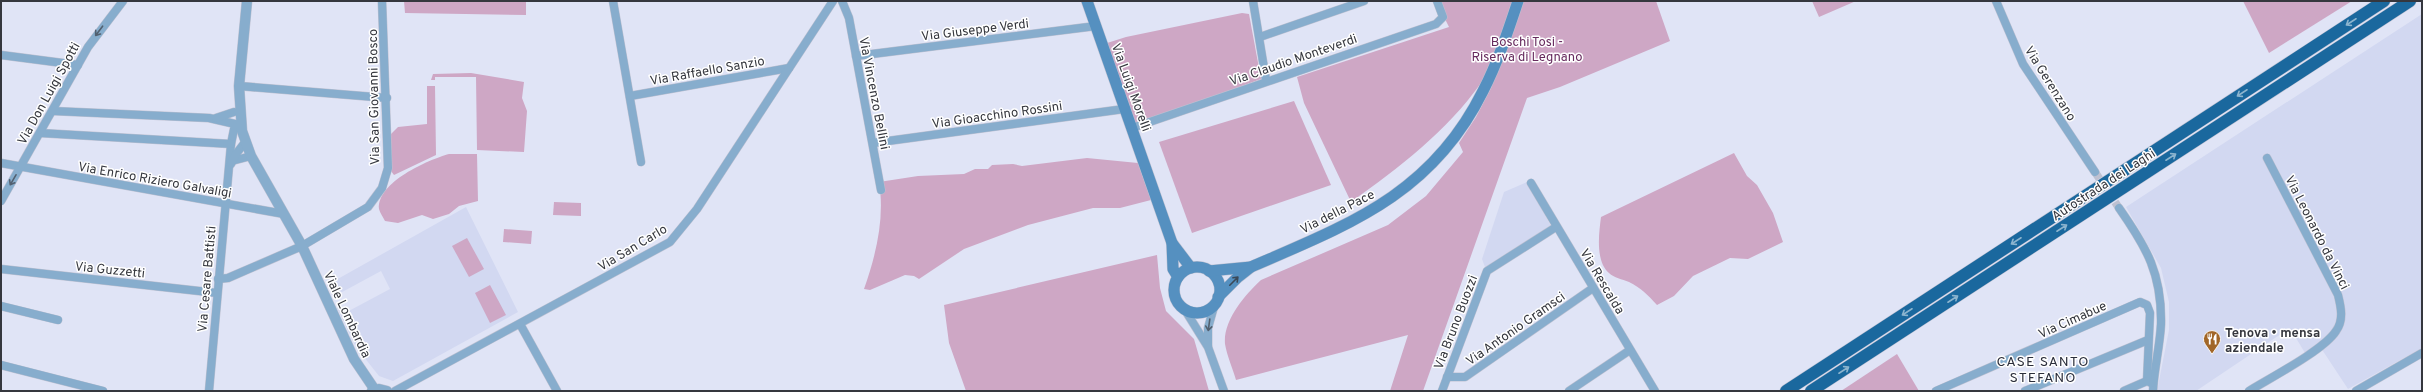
<svg xmlns="http://www.w3.org/2000/svg" width="2423" height="392" viewBox="0 0 2423 392" font-family="Overpass,sans-serif">
<rect width="100%" height="100%" fill="#e0e4f6"/>
<g fill="#d2d8f1">
<path d="M 2422,14 L 2422,348 L 2348,389 L 2319,345 L 2305,353 L 2290,328 L 2196,391 L 2157,391 L 2169,330 L 2169,302 L 2161,268 L 2126,207 Z"/>
<path d="M 1527,182 L 1551,226 L 1486,270 L 1482,259 L 1504,192 Z"/>
<path d="M 466,207 L 518,312 L 393,381 L 379,376 L 356,347 L 337,308 L 340,306 L 345,313 L 390,289 L 381,271 L 333,297 L 327,285 Z"/>
</g>
<g fill="#cea7c5">
<path d="M 404,1 L 526,1 L 526,15 L 405,13 Z"/>
<path d="M 1436,1 L 1656,1 L 1670,41 L 1560,87 L 1527,98 L 1423,391 L 1390,391 L 1408,335 L 1236,380 C 1233,369 1227,356 1225,344 C 1223,320 1245,295 1261,280 L 1388,225 L 1426,196 L 1463,152 L 1459,143 L 1476,117 L 1492,86 L 1481,83 C 1447,131 1399,168 1351,202 L 1304,103 L 1297,77 L 1449,27 Z"/>
<path d="M 1812,1 L 1856,1 L 1819,17 Z"/>
<path d="M 2243,1 L 2352,1 L 2269,53 Z"/>
<path d="M 1242,13 L 1249,14 L 1261,79 L 1139,124 L 1133,122 L 1104,44 L 1126,37 Z"/>
<path d="M 471,73 L 524,82 L 522,98 L 527,111 L 524,152 L 477,150 L 476,77 L 435,77 L 435,80 L 431,80 L 433,74 Z"/>
<path d="M 427,86 L 435,86 L 436,155 L 394,175 L 391,171 L 390,135 L 398,127 L 427,124 Z"/>
<path d="M 1294,101 L 1331,185 L 1192,233 L 1159,142 Z"/>
<path d="M 1734,153 L 1747,176 L 1757,185 L 1773,213 L 1783,242 L 1748,259 L 1730,258 L 1693,276 L 1674,296 L 1657,305 C 1648,295 1641,288 1629,282 C 1622,279 1614,278 1609,273 C 1595,261 1599,233 1601,217 Z"/>
<path d="M 449,154 L 477,154 L 478,201 L 459,206 L 449,214 L 433,219 L 422,215 L 398,223 L 385,221 C 383,217 380,213 379,209 C 377,182 428,160 449,154 Z"/>
<path d="M 1087,158 L 1138,163 L 1151,200 L 1120,208 L 1093,208 L 1028,225 L 964,249 L 919,279 L 914,276 L 905,275 L 870,290 L 864,289 C 876,255 885,218 879,182 L 918,176 L 964,174 L 975,169 L 988,169 L 992,165 L 1013,164 L 1022,166 Z"/>
<path d="M 554,202 L 581,203 L 581,216 L 553,215 Z"/>
<path d="M 504,229 L 532,231 L 531,244 L 503,242 Z"/>
<path d="M 467,238 L 484,269 L 469,277 L 452,246 Z"/>
<path d="M 1157,255 L 1160,288 L 1166,311 L 1194,339 L 1209,391 L 966,391 L 949,343 L 944,305 Z"/>
<path d="M 490,285 L 506,315 L 490,323 L 475,293 Z"/>
<path d="M 1897,354 L 1919,391 L 1841,391 Z"/>
</g>
<g fill="none" stroke-linecap="round" stroke-linejoin="round">
<path stroke="#bec1d1" stroke-width="8" stroke-dasharray="8 4" stroke-linecap="butt" d="M 2095,172 L 2119,208"/>
<g stroke="#bec1d1" stroke-width="9">
<g id="minor">
<path d="M 613,1 L 641,162"/>
<path d="M 842,1 L 849,18 L 881,190"/>
<path d="M 1253,1 L 1266,80"/>
<path d="M 1996,1 L 2023,64 L 2095,172"/>
<path d="M 1260,37 L 1364,1"/>
<path d="M 1,55 L 78,65"/>
<path d="M 856,56 L 1096,26"/>
<path d="M 239,86 L 387,98"/>
<path d="M 630,96 L 789,68"/>
<path d="M 53,111 L 209,118 L 235,124 L 231,144 L 209,391"/>
<path d="M 216,118 L 234,112"/>
<path d="M 1132,128 L 1436,24 L 1443,17 L 1437,1"/>
<path d="M 40,133 L 231,144"/>
<path d="M 873,143 L 1124,109"/>
<path d="M 232,161 L 251,156"/>
<path d="M 1,163 L 284,214"/>
<path d="M 231,164 L 236,154 L 246,141"/>
<path d="M 1531,183 L 1655,391"/>
<path d="M 1,201 L 88,47 L 123,1"/>
<path d="M 2119,208 C 2147,248 2162,274 2161,324 C 2160,346 2154,369 2153,391"/>
<path d="M 1,269 L 217,293"/>
<path d="M 218,279 L 228,278 L 302,246 L 368,207 L 382,188 L 388,168 L 382,1"/>
<path d="M 1,306 L 58,320"/>
<path d="M 1185,310 L 1208,347 L 1224,391"/>
<path d="M 520,324 L 557,391"/>
<path d="M 1208,346 L 1208,328 L 1215,303"/>
<path d="M 1,365 L 103,391"/>
<path d="M 1447,377 L 1465,377 L 1593,288"/>
<path d="M 395,391 L 670,242 L 697,209 L 833,1"/>
<path d="M 1442,391 L 1487,271 L 1556,227"/>
<path d="M 1569,391 L 1630,350"/>
<path d="M 1936,391 L 2140,302 L 2147,305 L 2150,313 L 2147,381"/>
<path d="M 2025,391 L 2148,340"/>
<path d="M 2124,391 L 2147,381 L 2151,383"/>
<path d="M 2249,391 C 2270,378 2324,350 2336,331 C 2344,320 2341,307 2338,295 L 2267,158"/>
<path d="M 2356,391 L 2422,353"/>
</g>
</g>
<g stroke="#bec1d1" stroke-width="11">
<g id="tertiary">
<path d="M 247,1 L 239,86 L 242,131 L 251,156 L 302,246 L 354,359 L 375,390"/>
<path d="M 372,391 L 379,389 L 387,391"/>
</g>
</g>
<g stroke="#bec1d1" stroke-width="12">
<g id="secondary">
<path d="M 1087,1 L 1172,243 L 1173,269 L 1178,277"/>
<path d="M 1172,243 L 1191,268"/>
<circle cx="1197" cy="290" r="23"/>
<path d="M 1209,271 L 1251,267"/>
<path d="M 1218,297 L 1237,278 L 1251,267 C 1350,224 1432,194 1483,91 C 1498,62 1508,31 1518,1"/>
</g>
</g>
<g stroke="#bec1d1" stroke-width="13">
<g id="motorway">
<path d="M 1786,391 L 2384,1"/>
<path d="M 1811,391 L 2410,1"/>
</g>
</g>
<use href="#minor" stroke="#87adcd" stroke-width="8"/>
<use href="#tertiary" stroke="#87adcd" stroke-width="10"/>
<use href="#secondary" stroke="#5590c0" stroke-width="11"/>
<use href="#motorway" stroke="#1a689e" stroke-width="12"/>
</g>
<defs><path id="oneway-shaft" d="M-6 0H5M1.5-3L5.5 0L1.5 3" fill="none" stroke-width="1.6" stroke-linecap="round" stroke-linejoin="round"/></defs>
<g stroke="#8cb4ce">
<use href="#oneway-shaft" transform="translate(2351 22) rotate(147)"/>
<use href="#oneway-shaft" transform="translate(2242 93) rotate(147)"/>
<use href="#oneway-shaft" transform="translate(2171 157) rotate(-33)"/>
<use href="#oneway-shaft" transform="translate(2062 228) rotate(-33)"/>
<use href="#oneway-shaft" transform="translate(2016 241) rotate(147)"/>
<use href="#oneway-shaft" transform="translate(1953 299) rotate(-33)"/>
<use href="#oneway-shaft" transform="translate(1907 312) rotate(147)"/>
<use href="#oneway-shaft" transform="translate(1844 370) rotate(-33)"/>
</g>
<g stroke="#526070">
<use href="#oneway-shaft" transform="translate(99 31) rotate(127)"/>
<use href="#oneway-shaft" transform="translate(13 180) rotate(120)"/>
<use href="#oneway-shaft" transform="translate(1209 325) rotate(98)"/>
</g>
<use stroke="#3b4958" href="#oneway-shaft" transform="translate(1234 281) rotate(-45)"/>
<defs>
<g id="restaurant-pin" transform="scale(0.9)"><path d="M0 17L-7.5 6A9.5 9.5 0 1 1 7.5 6Z" fill="#a16628" stroke="#fff"/><path d="M-5-6h1v4h1v-4h1v4h1v-4h1v5L-1.5 .5V6h-2V.5L-5-1ZM5-6V6H3V1.5H1.5Q1.5-4 5-6Z" fill="#fff"/></g>
</defs>
<g fill-rule="evenodd">
<use href="#restaurant-pin" x="2212" y="339"/>
</g>
<g text-anchor="middle" stroke-width="3" stroke-linejoin="round" paint-order="stroke">
<g font-size="13" fill="#35373e" stroke="#fff">
<text transform="translate(975 29) rotate(-7)" y="5">Via Giuseppe Verdi</text>
<text transform="translate(1293 59) rotate(-19)" y="5">Via Claudio Monteverdi</text>
<text transform="translate(707 70) rotate(-10)" y="5">Via Raffaello Sanzio</text>
<text transform="translate(2051 83) rotate(58)" y="5">Via Gerenzano</text>
<text transform="translate(1132 87) rotate(70)" y="5">Via Luigi Morelli</text>
<text transform="translate(48 93) rotate(-61)" y="5">Via Don Luigi Spotti</text>
<text transform="translate(875 93) rotate(79)" y="5">Via Vincenzo Bellini</text>
<text transform="translate(373 97) rotate(-91)" y="5">Via San Giovanni Bosco</text>
<text transform="translate(997 114) rotate(-8)" y="5">Via Gioacchino Rossini</text>
<text transform="translate(155 179) rotate(10)" y="5">Via Enrico Riziero Galvaligi</text>
<text transform="translate(2103 184) rotate(-33)" y="5">Autostrada dei Laghi</text>
<text transform="translate(1337 211) rotate(-27)" y="5">Via della Pace</text>
<text transform="translate(2318 232) rotate(63)" y="5">Via Leonardo da Vinci</text>
<text transform="translate(632 247) rotate(-31)" y="5">Via San Carlo</text>
<text transform="translate(110 269) rotate(6)" y="5">Via Guzzetti</text>
<text transform="translate(206 279) rotate(-85)" y="5">Via Cesare Battisti</text>
<text transform="translate(1603 281) rotate(59)" y="5">Via Rescalda</text>
<text transform="translate(348 314) rotate(65)" y="5">Viale Lombardia</text>
<text transform="translate(2072 319) rotate(-24)" y="5">Via Cimabue</text>
<text transform="translate(1455 322) rotate(-69)" y="5">Via Bruno Buozzi</text>
<text transform="translate(1515 328) rotate(-35)" y="5">Via Antonio Gramsci</text>
</g>
<g font-size="13" fill="#662a5d" stroke="#fff">
<text x="1527" y="46">Boschi Tosi -<tspan x="1527" dy="15">Riserva di Legnano</tspan></text>
</g>
<g font-size="13" font-weight="bold" fill="#35373e" stroke="#fff" text-anchor="start">
<text x="2225" y="337">Tenova • mensa<tspan x="2225" dy="15">aziendale</tspan></text>
</g>
<g font-size="14" letter-spacing="1" fill="#2b2e3b" stroke="#fff">
<text x="2043" y="366">CASE SANTO<tspan x="2043" dy="16">STEFANO</tspan></text>
</g>
</g>
<rect width="2423" height="392" fill="none" stroke="#35373e" stroke-width="4"/>
</svg>
